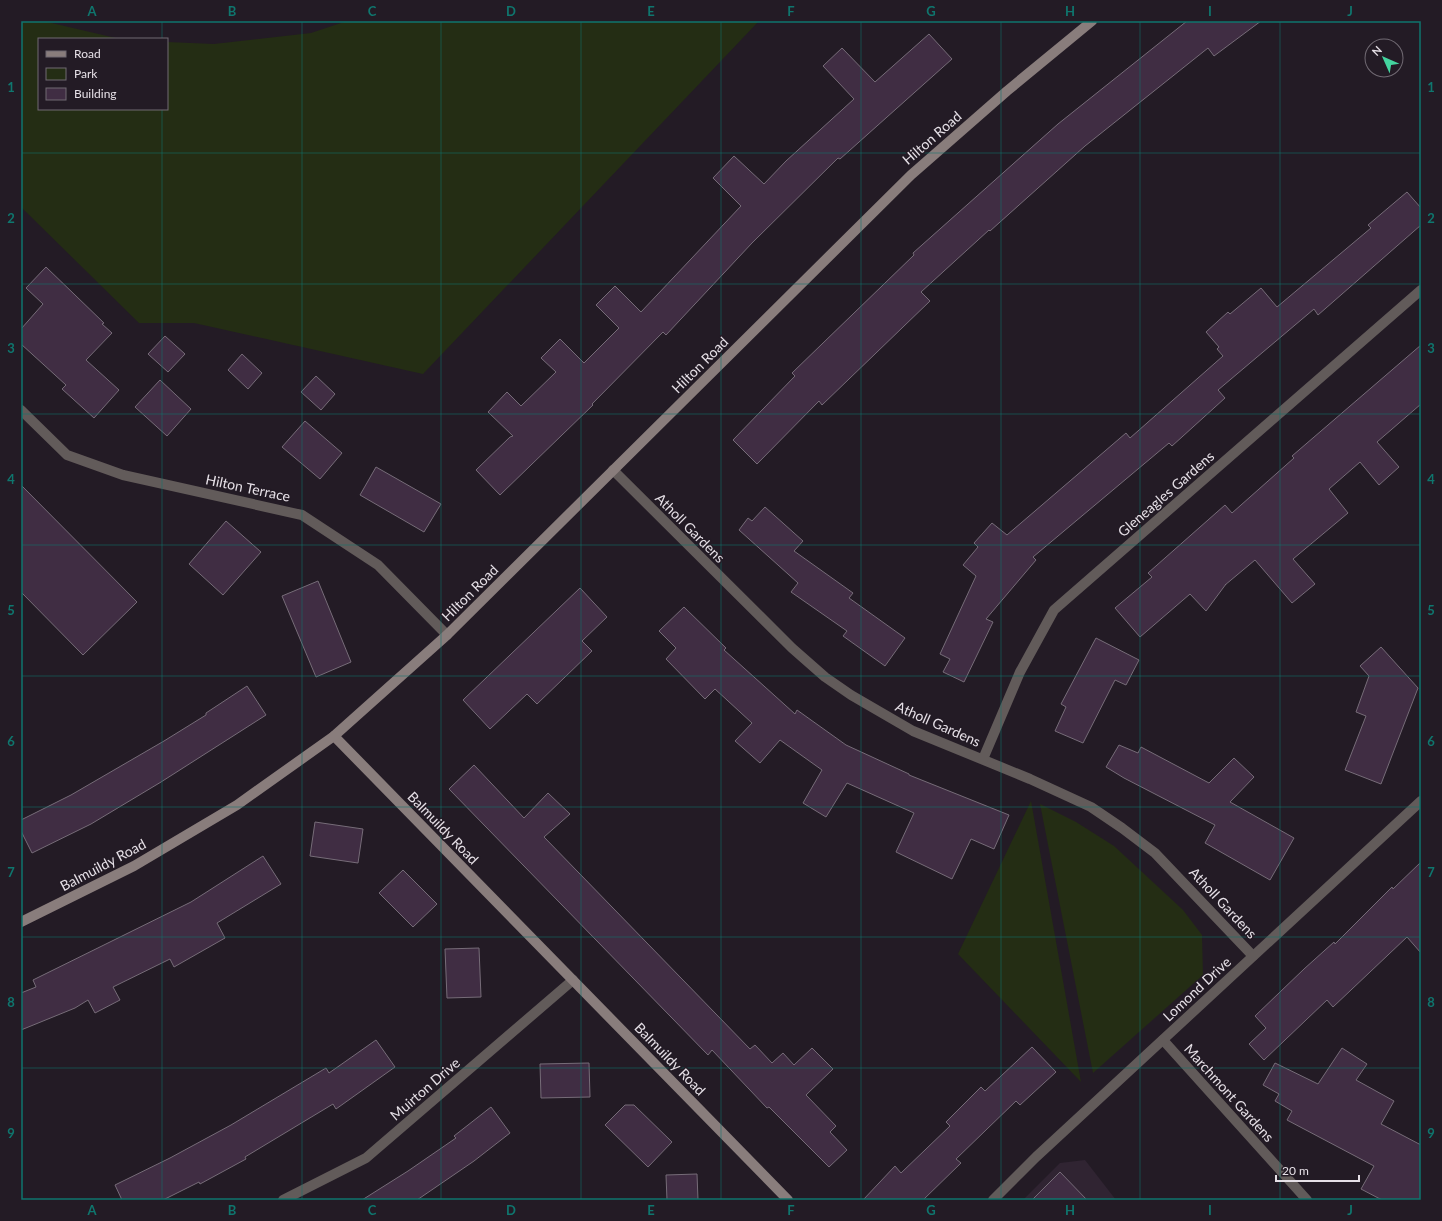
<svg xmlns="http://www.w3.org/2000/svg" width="1442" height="1221" viewBox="0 0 1442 1221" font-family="Lato,sans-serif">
<rect width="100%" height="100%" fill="#231b25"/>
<path fill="#302432" d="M 1085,1160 L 1116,1200 L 1023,1200 L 1060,1163 Z"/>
<g fill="#242d14">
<path d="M 21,21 L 43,21 L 120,39 L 39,39 L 39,109 L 167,109 L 167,42 L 214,44 L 311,33 L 347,21 L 759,21 L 423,374 L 194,323 L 139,323 L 21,207 Z"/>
<path d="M 1031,801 L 1081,1082 L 958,954 Z"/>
<path d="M 1040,804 L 1076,822 L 1114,846 L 1183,910 L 1202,935 L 1203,975 L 1093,1073 Z"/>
</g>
<g fill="#402d43" stroke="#766c78">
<path d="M 1187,21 L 1261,21 L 1214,56 L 1208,48 L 1085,146 L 990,231 L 989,230 L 921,292 L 930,301 L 822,405 L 819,401 L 757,464 L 733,440 L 795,376 L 792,373 L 914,255 L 913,253 L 1058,124 Z"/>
<path d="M 929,34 L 952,59 L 840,159 L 838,158 L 752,243 L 666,335 L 663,332 L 592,404 L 593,405 L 500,495 L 476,470 L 510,437 L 513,436 L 488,412 L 507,392 L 521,406 L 556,372 L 541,358 L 560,339 L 584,363 L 619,328 L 596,305 L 615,286 L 641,312 L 741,206 L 713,178 L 734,156 L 764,184 L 786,161 L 854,99 L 823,66 L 842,48 L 875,82 Z"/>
<path d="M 1407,192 L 1421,208 L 1421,225 L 1318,315 L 1314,309 L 1218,390 L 1225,398 L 1172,446 L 1169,443 L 1033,557 L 1036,560 L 986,619 L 993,622 L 964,682 L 943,672 L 950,659 L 940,654 L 976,576 L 963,565 L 978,547 L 974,543 L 992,523 L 1007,535 L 1126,433 L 1130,438 L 1223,356 L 1217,349 L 1219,347 L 1206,332 L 1228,312 L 1230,314 L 1261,288 L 1277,307 L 1371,228 L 1368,225 Z"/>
<path d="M 46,267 L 104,323 L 102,324 L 112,333 L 86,360 L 119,390 L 94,418 L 62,389 L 66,385 L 21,344 L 21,329 L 43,304 L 26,288 Z"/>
<path d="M 165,336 L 185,354 L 168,372 L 148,354 Z"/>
<path d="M 1421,345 L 1421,404 L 1377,442 L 1399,467 L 1379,485 L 1360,462 L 1329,489 L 1348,513 L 1293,559 L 1315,584 L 1292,603 L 1255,560 L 1225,585 L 1226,584 L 1206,611 L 1190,594 L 1140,637 L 1115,608 L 1152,577 L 1148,573 L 1225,505 L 1232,513 L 1294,458 L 1292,456 Z"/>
<path d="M 242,354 L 262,373 L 248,389 L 228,370 Z"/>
<path d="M 316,376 L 335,394 L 321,410 L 301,392 Z"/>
<path d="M 160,380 L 191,409 L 167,436 L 135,407 Z"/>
<path d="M 305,421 L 342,453 L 320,479 L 282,447 Z"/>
<path d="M 376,467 L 441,504 L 424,532 L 360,495 Z"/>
<path d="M 21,485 L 137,602 L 83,655 L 21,592 Z"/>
<path d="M 765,507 L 803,541 L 794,551 L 853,593 L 849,598 L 905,638 L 885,666 L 843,636 L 847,631 L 791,592 L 798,583 L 739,530 L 748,518 L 752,521 Z"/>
<path d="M 226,521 L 261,552 L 223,595 L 189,564 Z"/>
<path d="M 318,581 L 351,662 L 316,677 L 282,596 Z"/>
<path d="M 580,588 L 607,617 L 582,641 L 592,651 L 537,704 L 527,694 L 490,729 L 463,700 Z"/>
<path d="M 684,607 L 726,648 L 724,650 L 795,714 L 797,710 L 846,745 L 909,774 L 909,775 L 1009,815 L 994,849 L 971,839 L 952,879 L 896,852 L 914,813 L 847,783 L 826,817 L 803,803 L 822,770 L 780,740 L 760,763 L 735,741 L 752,723 L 715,689 L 705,699 L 666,659 L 676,648 L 659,631 Z"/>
<path d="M 1096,638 L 1139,660 L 1126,685 L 1115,680 L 1083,743 L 1055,731 L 1066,707 L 1061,704 Z"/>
<path d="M 1381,647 L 1418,688 L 1381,784 L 1345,770 L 1366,716 L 1356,712 L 1369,676 L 1360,666 Z"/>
<path d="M 247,686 L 266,715 L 161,782 L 91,824 L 32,853 L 21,831 L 21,820 L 71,795 L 164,741 L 206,715 L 206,713 Z"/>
<path d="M 1119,745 L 1138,753 L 1141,747 L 1209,783 L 1234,758 L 1254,777 L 1230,802 L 1294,838 L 1270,880 L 1205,843 L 1215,825 L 1124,778 L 1106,767 Z"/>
<path d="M 474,765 L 524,818 L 548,793 L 570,814 L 544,837 L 750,1049 L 755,1045 L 772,1063 L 783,1053 L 794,1065 L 812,1048 L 833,1069 L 806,1095 L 836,1126 L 830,1132 L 847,1150 L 829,1167 L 769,1107 L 767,1108 L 712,1050 L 708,1055 L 449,789 Z"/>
<path d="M 315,822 L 363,829 L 358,863 L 310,856 Z"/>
<path d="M 263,856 L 281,884 L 217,923 L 225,938 L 174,967 L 170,959 L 113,987 L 120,1000 L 95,1013 L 88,1000 L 75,1008 L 21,1030 L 21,993 L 36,987 L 33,980 L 191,902 Z"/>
<path d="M 1421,862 L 1421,953 L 1407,937 L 1333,1007 L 1327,1000 L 1264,1060 L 1249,1044 L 1266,1028 L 1255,1016 L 1304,969 L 1334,942 L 1335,944 L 1392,887 L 1393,889 Z"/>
<path d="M 403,870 L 437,904 L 413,927 L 379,893 Z"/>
<path d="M 479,948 L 481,997 L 447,998 L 445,949 Z"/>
<path d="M 376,1040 L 395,1067 L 336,1109 L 333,1104 L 245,1157 L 246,1159 L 200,1184 L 199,1182 L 163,1200 L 122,1200 L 115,1185 L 170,1158 L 231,1125 L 326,1068 L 329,1073 Z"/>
<path d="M 1032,1047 L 1056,1072 L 1020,1105 L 1016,1101 L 956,1159 L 961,1163 L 923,1200 L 863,1200 L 895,1166 L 901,1173 L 950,1126 L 946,1122 L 981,1087 L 985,1091 Z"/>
<path d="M 1342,1048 L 1367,1064 L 1356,1080 L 1394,1101 L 1381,1124 L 1421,1145 L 1421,1200 L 1382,1200 L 1361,1189 L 1374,1166 L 1287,1120 L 1292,1111 L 1275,1101 L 1279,1094 L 1263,1085 L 1275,1063 L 1318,1084 Z"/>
<path d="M 589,1063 L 590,1097 L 541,1098 L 540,1064 Z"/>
<path d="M 625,1105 L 634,1105 L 672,1142 L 648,1167 L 605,1125 Z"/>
<path d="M 491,1107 L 510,1133 L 474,1161 L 417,1200 L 362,1200 L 408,1171 L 456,1138 L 454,1136 Z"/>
<path d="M 1060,1172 L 1087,1200 L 1032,1200 Z"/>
<path d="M 697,1174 L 698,1200 L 667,1200 L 666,1175 Z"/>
</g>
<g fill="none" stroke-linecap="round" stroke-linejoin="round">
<g stroke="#625b5a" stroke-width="10">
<path d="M 21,410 L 67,455 L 123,475 L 302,515 L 378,565 L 447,635"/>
<path d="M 613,470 L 792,648 L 825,677 L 851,695 L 913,731 L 1030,779 L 1091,807 L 1122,828 L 1155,853 L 1253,956"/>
<path d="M 983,759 L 1020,672 L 1054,610 L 1421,290"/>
<path d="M 1163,1040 L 1307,1200"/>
<path d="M 283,1200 L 366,1158 L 573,980"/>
<path d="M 993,1200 L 1036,1157 L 1421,801"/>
</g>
<g stroke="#897d7c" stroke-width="10">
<path d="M 334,736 L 788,1200"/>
<path d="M 21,922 L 134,866 L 237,805 L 334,736 L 447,635 L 911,175 L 1007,91 L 1092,21"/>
</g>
</g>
<path fill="none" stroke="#0f766e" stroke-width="1" stroke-opacity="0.55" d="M 162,21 L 162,39M 302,21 L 302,1200M 441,21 L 441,1200M 581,21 L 581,1200M 721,21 L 721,1200M 861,21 L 861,1200M 1001,21 L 1001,1200M 1140,21 L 1140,1200M 1280,21 L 1280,1200M 162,109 L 162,1200M 21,153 L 1421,153M 21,284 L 1421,284M 21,414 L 1421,414M 21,545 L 1421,545M 21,676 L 1421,676M 21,807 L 1421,807M 21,937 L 1421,937M 21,1068 L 1421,1068"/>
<g text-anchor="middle" stroke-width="3" stroke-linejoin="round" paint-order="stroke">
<g font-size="14" fill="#e6e0e7" stroke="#231b25">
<text transform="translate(932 138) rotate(-41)" y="5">Hilton Road</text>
<text transform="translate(700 365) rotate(-45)" y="5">Hilton Road</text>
<text transform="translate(248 488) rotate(12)" y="5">Hilton Terrace</text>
<text transform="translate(1166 494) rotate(-41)" y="5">Gleneagles Gardens</text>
<text transform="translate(690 528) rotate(45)" y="5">Atholl Gardens</text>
<text transform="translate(470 593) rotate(-45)" y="5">Hilton Road</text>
<text transform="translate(938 724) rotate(24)" y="5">Atholl Gardens</text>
<text transform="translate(443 828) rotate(46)" y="5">Balmuildy Road</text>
<text transform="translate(103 865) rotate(-28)" y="5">Balmuildy Road</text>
<text transform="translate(1223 903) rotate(47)" y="5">Atholl Gardens</text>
<text transform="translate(1197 989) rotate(-43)" y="5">Lomond Drive</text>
<text transform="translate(670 1059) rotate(46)" y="5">Balmuildy Road</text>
<text transform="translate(425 1089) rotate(-41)" y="5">Muirton Drive</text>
<text transform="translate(1229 1093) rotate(48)" y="5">Marchmont Gardens</text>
</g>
</g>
<rect width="1442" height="1221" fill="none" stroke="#231b25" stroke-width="44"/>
<rect x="38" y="38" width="130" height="72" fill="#231b25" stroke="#716a73"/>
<rect x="46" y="51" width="20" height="6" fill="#897d7c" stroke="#716a73"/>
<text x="74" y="58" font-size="12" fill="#e6e0e7">Road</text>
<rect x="46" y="68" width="20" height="12" fill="#242d14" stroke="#716a73"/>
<text x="74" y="78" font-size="12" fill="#e6e0e7">Park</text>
<rect x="46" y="88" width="20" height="12" fill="#402d43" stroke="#716a73"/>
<text x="74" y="98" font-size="12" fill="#e6e0e7">Building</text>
<g transform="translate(1384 58) rotate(315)"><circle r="19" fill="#231b25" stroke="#716a73"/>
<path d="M0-3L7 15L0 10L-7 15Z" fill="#44d49f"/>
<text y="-6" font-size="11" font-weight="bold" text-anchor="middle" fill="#e6e0e7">N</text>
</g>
<path d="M1276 1175v6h83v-6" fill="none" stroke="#e6e0e7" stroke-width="2"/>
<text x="1282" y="1175" font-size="12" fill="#e6e0e7" stroke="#231b25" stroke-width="3" paint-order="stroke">20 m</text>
<rect x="22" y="22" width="1398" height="1177" fill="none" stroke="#0f766e" stroke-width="1.5"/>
<g font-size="13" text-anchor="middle" font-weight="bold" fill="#0f766e">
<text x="92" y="16">A</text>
<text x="232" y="16">B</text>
<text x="372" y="16">C</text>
<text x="511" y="16">D</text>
<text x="651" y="16">E</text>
<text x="791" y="16">F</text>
<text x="931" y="16">G</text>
<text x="1070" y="16">H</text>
<text x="1210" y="16">I</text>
<text x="1350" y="16">J</text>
<text x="11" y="92">1</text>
<text x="1431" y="92">1</text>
<text x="11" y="223">2</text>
<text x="1431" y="223">2</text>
<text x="11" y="353">3</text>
<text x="1431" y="353">3</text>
<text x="11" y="484">4</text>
<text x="1431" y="484">4</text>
<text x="11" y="615">5</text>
<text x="1431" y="615">5</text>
<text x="11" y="746">6</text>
<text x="1431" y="746">6</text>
<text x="11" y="877">7</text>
<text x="1431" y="877">7</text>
<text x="11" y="1007">8</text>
<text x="1431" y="1007">8</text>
<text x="11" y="1138">9</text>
<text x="1431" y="1138">9</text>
<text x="92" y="1215">A</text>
<text x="232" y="1215">B</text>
<text x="372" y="1215">C</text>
<text x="511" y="1215">D</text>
<text x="651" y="1215">E</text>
<text x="791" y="1215">F</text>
<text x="931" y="1215">G</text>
<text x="1070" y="1215">H</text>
<text x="1210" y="1215">I</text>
<text x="1350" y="1215">J</text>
</g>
</svg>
